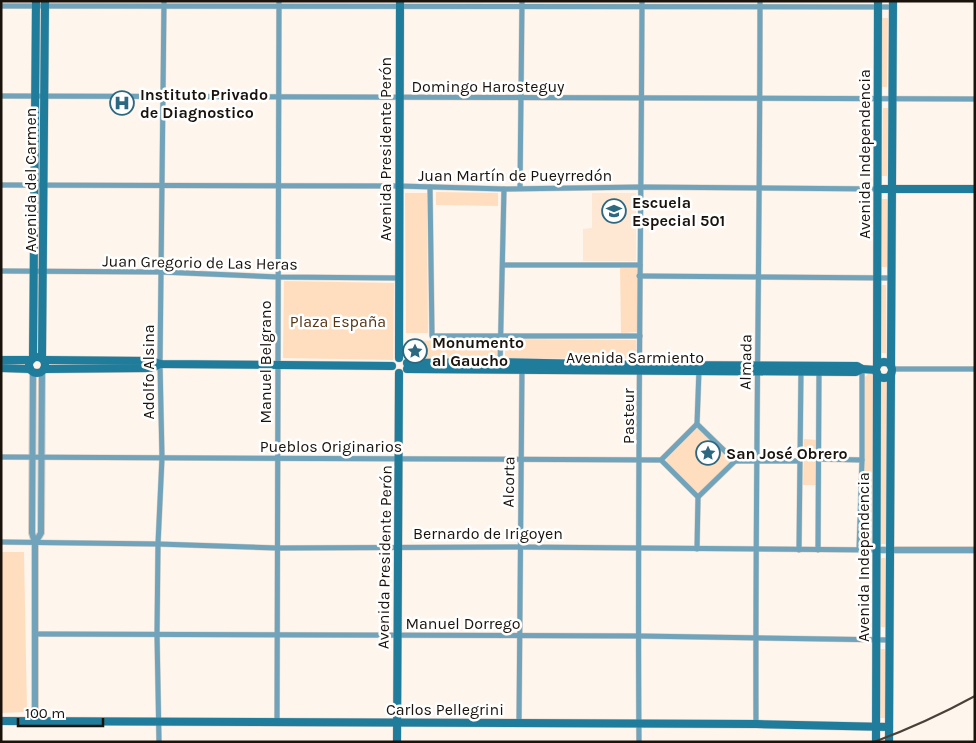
<svg xmlns="http://www.w3.org/2000/svg" width="976" height="743" viewBox="0 0 976 743" font-family="Karla,sans-serif">
<rect width="100%" height="100%" fill="#fef5ed"/>
<path fill="#fee8d4" d="M 592,193 L 636,193 L 636,261 L 583,261 L 583,229 L 592,228 Z"/>
<g fill="#ffdec0">
<path d="M 882,18 L 888,18 L 887,87 L 882,87 Z"/>
<path d="M 883,108 L 888,108 L 887,176 L 882,176 Z"/>
<path d="M 436,192 L 498,193 L 498,206 L 436,205 Z"/>
<path d="M 405,193 L 427,193 L 428,333 L 406,333 Z"/>
<path d="M 882,199 L 888,199 L 887,267 L 882,267 Z"/>
<path d="M 620,267 L 637,268 L 638,332 L 621,333 Z"/>
<path d="M 284,281 L 394,283 L 393,360 L 283,358 Z"/>
<rect x="881" y="285" width="5" height="68"/>
<path d="M 497,339 L 497,360 L 408,361 L 407,341 Z"/>
<path d="M 505,339 L 636,340 L 636,359 L 505,358 Z"/>
<path d="M 869,373 L 874,373 L 875,545 L 864,545 L 865,377 Z"/>
<path d="M 881,382 L 887,382 L 886,544 L 881,544 Z"/>
<path d="M 699,428 L 730,458 L 730,462 L 701,491 L 697,492 L 667,463 L 666,459 L 695,429 Z"/>
<path d="M 804,439 L 817,440 L 816,485 L 803,485 Z"/>
<path d="M 1,552 L 24,552 L 27,712 L 1,713 Z"/>
<rect x="881" y="558" width="5" height="69"/>
<rect x="880" y="649" width="5" height="69"/>
</g>
<g fill="none" stroke-linecap="round" stroke-linejoin="round">
<g stroke="#dad1c9" stroke-width="6">
<g id="minor">
<path d="M 1,6 L 893,7"/>
<path d="M 1,96 L 975,99"/>
<path d="M 1,185 L 399,186 L 504,189 L 641,187 L 878,189"/>
<path d="M 430,187 L 432,336 L 640,336"/>
<path d="M 520,188 L 522,1"/>
<path d="M 503,265 L 640,265"/>
<path d="M 1,271 L 161,272 L 278,277 L 398,278"/>
<path d="M 639,276 L 891,278"/>
<path d="M 500,365 L 504,189"/>
<path d="M 892,369 L 975,369"/>
<path d="M 697,424 L 699,370"/>
<path d="M 1,457 L 661,460 L 698,497 L 735,461 L 697,424 L 661,460"/>
<path d="M 819,459 L 862,460"/>
<path d="M 735,461 L 799,461"/>
<path d="M 1,542 L 158,544 L 277,548 L 520,547 L 877,550"/>
<path d="M 697,549 L 698,497"/>
<path d="M 799,550 L 801,370"/>
<path d="M 818,550 L 819,370"/>
<path d="M 859,550 L 862,460 L 862,369"/>
<path d="M 36,634 L 639,636 L 889,640"/>
<path d="M 277,722 L 279,1"/>
<path d="M 519,723 L 522,368"/>
<path d="M 756,724 C 755,483 760,242 760,1"/>
<path d="M 159,742 L 157,634 L 158,544 L 162,458 L 160,364 L 164,1"/>
<path d="M 639,742 C 637,495 641,248 642,1"/>
</g>
</g>
<g stroke="#dad1c9" stroke-width="8">
<g id="tertiary">
<path d="M 33,372 L 32,533 L 35,543 L 35,722"/>
<path d="M 35,543 L 41,533 L 42,371"/>
<path d="M 877,550 L 975,550"/>
</g>
</g>
<g stroke="#dad1c9" stroke-width="9">
<g id="secondary">
<path d="M 878,189 L 975,189"/>
<circle cx="37" cy="365" r="8"/>
<path d="M 33,358 L 36,1"/>
<path d="M 42,358 L 45,1"/>
<path d="M 399,358 L 400,1"/>
<path d="M 1,360 L 31,360"/>
<path d="M 44,360 L 152,361 L 160,364 L 392,366"/>
<circle cx="884" cy="370" r="8"/>
<path d="M 407,363 L 500,362 L 640,365 L 857,366 L 862,369 L 876,370"/>
<path d="M 877,366 L 878,1"/>
<path d="M 891,366 L 893,1"/>
<path d="M 1,368 L 30,369"/>
<path d="M 44,369 L 152,368 L 160,364"/>
<path d="M 407,369 L 856,372 L 862,369"/>
<path d="M 1,721 L 756,724 L 889,727"/>
<path d="M 397,742 L 399,373"/>
<path d="M 876,742 L 877,373"/>
<path d="M 889,742 L 891,374"/>
</g>
</g>
<use href="#minor" stroke="#71a4ba" stroke-width="5"/>
<use href="#tertiary" stroke="#71a4ba" stroke-width="6"/>
<use href="#secondary" stroke="#207c9b" stroke-width="8"/>
<path stroke="#48413a" stroke-width="2" d="M 874,742 C 909,729 942,714 975,696"/>
</g>
<defs>
<g id="hospital-ring" transform="scale(1.25)"><circle r="9.5" fill="#fff" stroke="#2c6880" stroke-width="1.5"/><path d="M-5-5h3v3.5h4V-5h3V5h-3V1.5h-4V5h-3Z" fill="#2c6880"/></g>
<g id="school-ring" transform="scale(1.25)"><circle r="9.5" fill="#fff" stroke="#2c6880" stroke-width="1.5"/><path d="M0-5L7-2L0 1L-7-2ZM-4 1L0 2.5L4 1V4Q0 6-4 4Z" fill="#2c6880"/></g>
<g id="sight-ring" transform="scale(1.25)"><circle r="9.5" fill="#fff" stroke="#2c6880" stroke-width="1.5"/><path d="M0-6L1.8-2.2L6-1.7L2.9 1.2L3.7 5.4L0 3.3L-3.7 5.4L-2.9 1.2L-6-1.7L-1.8-2.2Z" fill="#2c6880"/></g>
</defs>
<g fill-rule="evenodd">
<use href="#hospital-ring" x="122" y="103"/>
<use href="#school-ring" x="614" y="211"/>
<use href="#sight-ring" x="415" y="351"/>
<use href="#sight-ring" x="708" y="453"/>
</g>
<g text-anchor="middle" stroke-width="5" stroke-linejoin="round" paint-order="stroke">
<g font-size="16" fill="#1a130c" stroke="#fff">
<text x="488" y="92">Domingo Harosteguy</text>
<text transform="translate(385 149) rotate(-90)" y="6">Avenida Presidente Perón</text>
<text transform="translate(864 154) rotate(-90)" y="6">Avenida Independencia</text>
<text x="515" y="181">Juan Martín de Pueyrredón</text>
<text transform="translate(30 180) rotate(-90)" y="6">Avenida del Carmen</text>
<text transform="translate(200 262) rotate(1)" y="6">Juan Gregorio de Las Heras</text>
<text x="635" y="363">Avenida Sarmiento</text>
<text transform="translate(265 362) rotate(-90)" y="6">Manuel Belgrano</text>
<text transform="translate(745 362) rotate(-89)" y="6">Almada</text>
<text transform="translate(148 372) rotate(-90)" y="6">Adolfo Alsina</text>
<text transform="translate(628 416) rotate(-90)" y="6">Pasteur</text>
<text x="331" y="452">Pueblos Originarios</text>
<text transform="translate(508 482) rotate(-89)" y="6">Alcorta</text>
<text x="488" y="539">Bernardo de Irigoyen</text>
<text transform="translate(384 557) rotate(-89)" y="6">Avenida Presidente Perón</text>
<text transform="translate(863 557) rotate(-90)" y="6">Avenida Independencia</text>
<text x="463" y="629">Manuel Dorrego</text>
<text x="445" y="715">Carlos Pellegrini</text>
</g>
<g font-size="16" font-weight="bold" fill="#1a130c" stroke="#fff" text-anchor="start">
<text x="140" y="100">Instituto Privado<tspan x="140" dy="18">de Diagnostico</tspan></text>
<text x="632" y="208">Escuela<tspan x="632" dy="18">Especial 501</tspan></text>
<text x="432" y="348">Monumento<tspan x="432" dy="18">al Gaucho</tspan></text>
<text x="726" y="459">San José Obrero</text>
</g>
<g font-size="16" fill="#563615" stroke="#fff">
<text x="338" y="327">Plaza España</text>
</g>
</g>
<rect width="976" height="743" fill="none" stroke="#1a130c" stroke-width="5"/>
<path d="M18 718v8h85v-8" fill="none" stroke="#1a130c" stroke-width="2.5"/>
<text x="25" y="718" font-size="15" fill="#1a130c" stroke="#ffffff" stroke-width="4" paint-order="stroke">100 m</text>
</svg>
